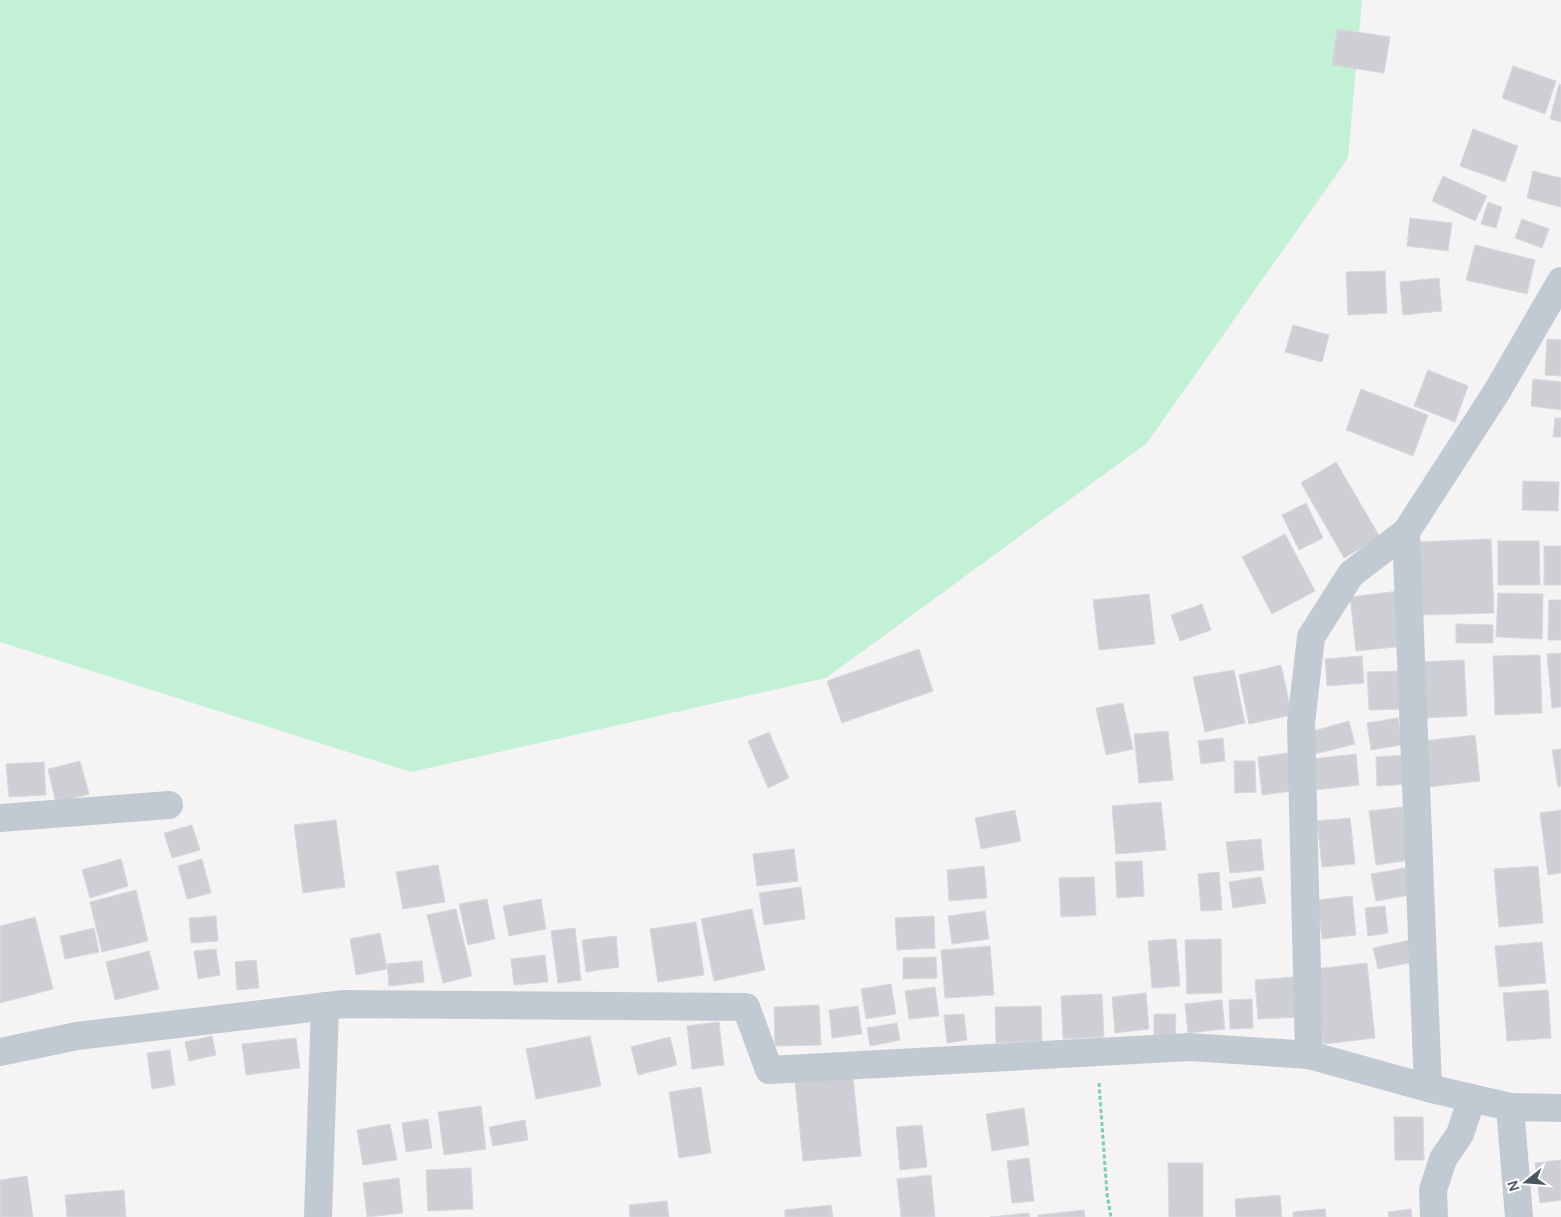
<svg xmlns="http://www.w3.org/2000/svg" width="1561" height="1217" viewBox="0 0 1561 1217" font-family="Manrope,sans-serif">
<rect width="100%" height="100%" fill="#f5f3f3"/>
<path fill="#c3f1d5" d="M 0,0 L 1362,0 L 1348,158 L 1147,443 L 826,678 L 411,772 L 0,642 Z"/>
<g fill="#cdcfd5" stroke="#d7d9de">
<path d="M 1337,29 L 1390,37 L 1384,73 L 1332,65 Z"/>
<path d="M 1513,66 L 1556,81 L 1545,114 L 1502,98 Z"/>
<path d="M 1559,84 L 1561,85 L 1561,122 L 1550,119 Z"/>
<path d="M 1473,129 L 1518,146 L 1505,182 L 1460,166 Z"/>
<path d="M 1533,171 L 1561,178 L 1561,207 L 1527,198 Z"/>
<path d="M 1443,176 L 1487,196 L 1475,221 L 1432,201 Z"/>
<path d="M 1488,202 L 1502,207 L 1496,228 L 1481,224 Z"/>
<path d="M 1410,218 L 1452,223 L 1448,251 L 1407,246 Z"/>
<path d="M 1522,219 L 1549,229 L 1542,248 L 1515,238 Z"/>
<path d="M 1475,245 L 1535,260 L 1527,294 L 1466,280 Z"/>
<path d="M 1385,271 L 1387,313 L 1348,315 L 1346,272 Z"/>
<path d="M 1439,278 L 1442,311 L 1403,315 L 1400,282 Z"/>
<path d="M 1293,325 L 1329,335 L 1322,362 L 1285,352 Z"/>
<path d="M 1547,339 L 1561,340 L 1561,376 L 1545,375 Z"/>
<path d="M 1428,370 L 1468,386 L 1455,422 L 1414,406 Z"/>
<path d="M 1533,379 L 1561,382 L 1561,410 L 1531,406 Z"/>
<path d="M 1361,389 L 1428,415 L 1413,456 L 1346,430 Z"/>
<path d="M 1555,418 L 1561,418 L 1561,437 L 1553,437 Z"/>
<path d="M 1336,462 L 1380,537 L 1344,558 L 1301,483 Z"/>
<path d="M 1523,481 L 1559,482 L 1558,511 L 1522,510 Z"/>
<path d="M 1306,503 L 1323,538 L 1299,550 L 1282,515 Z"/>
<path d="M 1285,534 L 1315,591 L 1272,614 L 1242,557 Z"/>
<path d="M 1491,539 L 1494,613 L 1419,615 L 1415,542 Z"/>
<path d="M 1498,541 L 1539,541 L 1540,585 L 1498,585 Z"/>
<rect x="1544" y="546" width="17" height="39"/>
<path d="M 1399,591 L 1405,646 L 1356,651 L 1350,597 Z"/>
<path d="M 1498,593 L 1543,594 L 1542,639 L 1496,637 Z"/>
<path d="M 1149,594 L 1155,644 L 1099,650 L 1093,600 Z"/>
<path d="M 1549,600 L 1561,600 L 1561,640 L 1548,640 Z"/>
<path d="M 1202,604 L 1211,630 L 1180,641 L 1171,615 Z"/>
<path d="M 1456,624 L 1493,625 L 1493,643 L 1456,643 Z"/>
<path d="M 919,649 L 933,691 L 842,723 L 827,681 Z"/>
<path d="M 1561,653 L 1561,707 L 1552,708 L 1547,654 Z"/>
<path d="M 1540,655 L 1542,713 L 1495,715 L 1493,656 Z"/>
<path d="M 1362,656 L 1364,683 L 1327,686 L 1325,659 Z"/>
<path d="M 1464,660 L 1467,716 L 1423,718 L 1420,662 Z"/>
<path d="M 1281,665 L 1292,715 L 1249,724 L 1239,675 Z"/>
<path d="M 1234,670 L 1245,723 L 1205,732 L 1193,677 Z"/>
<path d="M 1401,671 L 1403,709 L 1369,710 L 1367,672 Z"/>
<path d="M 1123,703 L 1133,749 L 1106,755 L 1096,708 Z"/>
<path d="M 1398,718 L 1402,745 L 1371,750 L 1367,723 Z"/>
<path d="M 1349,721 L 1355,744 L 1315,754 L 1310,732 Z"/>
<path d="M 1168,731 L 1173,780 L 1139,783 L 1134,734 Z"/>
<path d="M 769,732 L 789,778 L 768,788 L 748,741 Z"/>
<path d="M 1475,735 L 1480,781 L 1428,787 L 1423,741 Z"/>
<path d="M 1223,738 L 1225,761 L 1201,764 L 1198,741 Z"/>
<path d="M 1561,749 L 1561,786 L 1558,787 L 1552,750 Z"/>
<path d="M 1288,753 L 1293,791 L 1262,795 L 1258,757 Z"/>
<path d="M 1356,754 L 1359,785 L 1315,790 L 1312,759 Z"/>
<path d="M 1408,755 L 1410,784 L 1377,786 L 1376,757 Z"/>
<path d="M 80,761 L 89,794 L 56,803 L 48,769 Z"/>
<path d="M 1234,761 L 1255,761 L 1256,792 L 1235,793 Z"/>
<path d="M 44,762 L 46,795 L 9,797 L 6,764 Z"/>
<path d="M 1161,802 L 1166,850 L 1116,854 L 1112,806 Z"/>
<path d="M 1402,807 L 1410,860 L 1376,865 L 1369,811 Z"/>
<path d="M 1015,810 L 1021,841 L 981,849 L 975,818 Z"/>
<path d="M 1561,810 L 1561,873 L 1548,875 L 1540,813 Z"/>
<path d="M 1350,818 L 1355,864 L 1322,867 L 1317,821 Z"/>
<path d="M 336,820 L 345,887 L 303,893 L 294,825 Z"/>
<path d="M 192,825 L 200,850 L 172,858 L 164,833 Z"/>
<path d="M 1261,839 L 1264,870 L 1230,873 L 1226,842 Z"/>
<path d="M 794,849 L 798,881 L 757,886 L 753,854 Z"/>
<path d="M 121,859 L 128,886 L 90,898 L 82,870 Z"/>
<path d="M 202,859 L 211,893 L 187,899 L 178,866 Z"/>
<path d="M 1142,861 L 1144,896 L 1117,898 L 1115,862 Z"/>
<path d="M 438,865 L 445,902 L 403,909 L 396,872 Z"/>
<path d="M 984,866 L 987,898 L 949,901 L 947,870 Z"/>
<path d="M 1538,866 L 1543,923 L 1499,927 L 1494,869 Z"/>
<path d="M 1405,868 L 1410,895 L 1376,901 L 1371,874 Z"/>
<path d="M 1219,872 L 1222,910 L 1201,911 L 1198,874 Z"/>
<path d="M 1094,877 L 1096,915 L 1061,917 L 1059,878 Z"/>
<path d="M 1261,877 L 1266,903 L 1233,908 L 1229,882 Z"/>
<path d="M 801,887 L 805,919 L 764,925 L 759,893 Z"/>
<path d="M 136,890 L 148,941 L 102,952 L 90,902 Z"/>
<path d="M 1352,896 L 1356,935 L 1322,939 L 1317,900 Z"/>
<path d="M 487,899 L 495,939 L 468,945 L 459,904 Z"/>
<path d="M 541,899 L 546,929 L 509,936 L 503,906 Z"/>
<path d="M 1385,906 L 1388,933 L 1368,936 L 1365,908 Z"/>
<path d="M 456,909 L 472,976 L 443,983 L 427,915 Z"/>
<path d="M 752,909 L 765,970 L 714,981 L 701,919 Z"/>
<path d="M 985,911 L 989,939 L 952,944 L 948,916 Z"/>
<path d="M 216,916 L 218,941 L 191,943 L 189,918 Z"/>
<path d="M 934,916 L 935,948 L 897,950 L 895,918 Z"/>
<path d="M 35,917 L 53,989 L 0,1003 L 0,926 Z"/>
<path d="M 696,922 L 704,975 L 658,982 L 650,929 Z"/>
<path d="M 94,928 L 99,952 L 65,959 L 60,936 Z"/>
<path d="M 575,928 L 581,980 L 558,983 L 551,931 Z"/>
<path d="M 380,933 L 387,969 L 356,975 L 350,939 Z"/>
<path d="M 616,936 L 619,967 L 586,972 L 582,940 Z"/>
<path d="M 1176,939 L 1180,986 L 1152,988 L 1148,941 Z"/>
<path d="M 1221,939 L 1222,993 L 1187,994 L 1185,940 Z"/>
<path d="M 1410,940 L 1414,962 L 1378,969 L 1373,948 Z"/>
<path d="M 1542,942 L 1546,983 L 1499,987 L 1495,946 Z"/>
<path d="M 990,946 L 994,995 L 945,998 L 941,950 Z"/>
<path d="M 216,949 L 220,975 L 198,979 L 194,951 Z"/>
<path d="M 149,951 L 159,989 L 115,1000 L 106,962 Z"/>
<path d="M 545,955 L 548,982 L 514,985 L 511,959 Z"/>
<path d="M 936,957 L 937,978 L 903,979 L 903,958 Z"/>
<path d="M 256,960 L 259,988 L 237,990 L 235,962 Z"/>
<path d="M 422,961 L 424,982 L 389,986 L 387,964 Z"/>
<path d="M 1367,963 L 1375,1038 L 1324,1044 L 1315,969 Z"/>
<path d="M 1296,977 L 1299,1017 L 1258,1019 L 1255,980 Z"/>
<path d="M 891,984 L 896,1014 L 866,1019 L 861,989 Z"/>
<path d="M 935,987 L 939,1016 L 909,1019 L 905,991 Z"/>
<path d="M 1548,990 L 1551,1038 L 1507,1041 L 1503,993 Z"/>
<path d="M 1146,993 L 1149,1029 L 1115,1033 L 1112,997 Z"/>
<path d="M 1102,994 L 1104,1037 L 1063,1039 L 1061,996 Z"/>
<path d="M 1252,999 L 1253,1028 L 1230,1029 L 1229,1000 Z"/>
<path d="M 1222,1000 L 1225,1029 L 1188,1033 L 1185,1004 Z"/>
<path d="M 819,1005 L 821,1045 L 775,1046 L 774,1007 Z"/>
<path d="M 858,1006 L 862,1034 L 832,1038 L 829,1010 Z"/>
<path d="M 1041,1006 L 1042,1041 L 996,1043 L 995,1007 Z"/>
<path d="M 964,1014 L 967,1040 L 947,1043 L 944,1015 Z"/>
<path d="M 1154,1014 L 1176,1014 L 1175,1036 L 1154,1036 Z"/>
<path d="M 719,1022 L 724,1065 L 692,1069 L 687,1026 Z"/>
<path d="M 897,1023 L 900,1040 L 870,1046 L 867,1028 Z"/>
<path d="M 212,1036 L 216,1055 L 189,1061 L 185,1042 Z"/>
<path d="M 590,1036 L 601,1086 L 536,1099 L 526,1049 Z"/>
<path d="M 670,1037 L 677,1065 L 638,1075 L 631,1047 Z"/>
<path d="M 296,1038 L 300,1068 L 246,1075 L 242,1044 Z"/>
<path d="M 170,1050 L 175,1085 L 152,1089 L 147,1053 Z"/>
<path d="M 853,1077 L 861,1156 L 803,1161 L 795,1082 Z"/>
<path d="M 701,1087 L 711,1153 L 679,1158 L 669,1092 Z"/>
<path d="M 481,1106 L 486,1149 L 444,1155 L 438,1112 Z"/>
<path d="M 1024,1108 L 1029,1145 L 992,1151 L 986,1114 Z"/>
<path d="M 1394,1117 L 1423,1117 L 1424,1160 L 1395,1160 Z"/>
<path d="M 428,1119 L 432,1148 L 406,1152 L 402,1123 Z"/>
<path d="M 525,1120 L 528,1140 L 493,1146 L 489,1127 Z"/>
<path d="M 390,1124 L 397,1160 L 363,1165 L 357,1130 Z"/>
<path d="M 922,1125 L 927,1167 L 900,1170 L 896,1127 Z"/>
<path d="M 1029,1158 L 1034,1201 L 1012,1203 L 1007,1161 Z"/>
<path d="M 1561,1160 L 1561,1200 L 1540,1203 L 1535,1163 Z"/>
<path d="M 1168,1163 L 1203,1163 L 1203,1217 L 1169,1217 Z"/>
<path d="M 471,1168 L 473,1209 L 428,1211 L 426,1170 Z"/>
<path d="M 931,1175 L 935,1217 L 901,1217 L 897,1179 Z"/>
<path d="M 27,1176 L 33,1217 L 0,1217 L 0,1180 Z"/>
<path d="M 399,1178 L 403,1213 L 367,1217 L 363,1183 Z"/>
<path d="M 124,1190 L 126,1217 L 67,1217 L 65,1195 Z"/>
<path d="M 1280,1195 L 1282,1217 L 1236,1217 L 1235,1199 Z"/>
<path d="M 667,1201 L 669,1217 L 630,1217 L 629,1205 Z"/>
<path d="M 831,1205 L 833,1217 L 785,1217 L 785,1210 Z"/>
<path d="M 1325,1209 L 1326,1217 L 1293,1217 L 1293,1212 Z"/>
<path d="M 1411,1209 L 1412,1217 L 1389,1217 L 1388,1212 Z"/>
<path d="M 1084,1210 L 1085,1217 L 1038,1217 L 1038,1215 Z"/>
<path d="M 1029,1213 L 1030,1217 L 990,1217 Z"/>
</g>
<g fill="none" stroke-linecap="round" stroke-linejoin="round">
<path stroke="#7ad0a6" stroke-width="3" stroke-dasharray="4 2.5" stroke-linecap="butt" d="M 1099,1083 L 1107,1194 L 1111,1217"/>
<g stroke="#c1cad2" stroke-width="28">
<path d="M 0,818 L 169,805"/>
<path d="M 0,1052 L 77,1036 L 344,1004 L 746,1007 L 769,1070 L 1190,1047 L 1309,1055 L 1428,1088 L 1510,1107 L 1561,1108"/>
<path d="M 1309,1055 L 1301,723 L 1311,637 L 1351,574 L 1406,532"/>
<path d="M 1428,1088 L 1406,532 L 1496,393 L 1561,281"/>
<path d="M 1510,1107 L 1519,1217"/>
<path d="M 318,1217 L 325,1006"/>
<path d="M 1434,1217 L 1433,1190 L 1443,1159 L 1460,1134 L 1472,1098"/>
</g>
</g>
<g transform="translate(1526 1182) rotate(253)" stroke="#ffffff" stroke-width="4" paint-order="stroke">
<path d="M0-4L9 19L0 12L-9 19Z" fill="#4a5661"/>
<text y="-8" font-size="14" font-weight="bold" text-anchor="middle" fill="#4a5661">N</text>
</g>
</svg>
